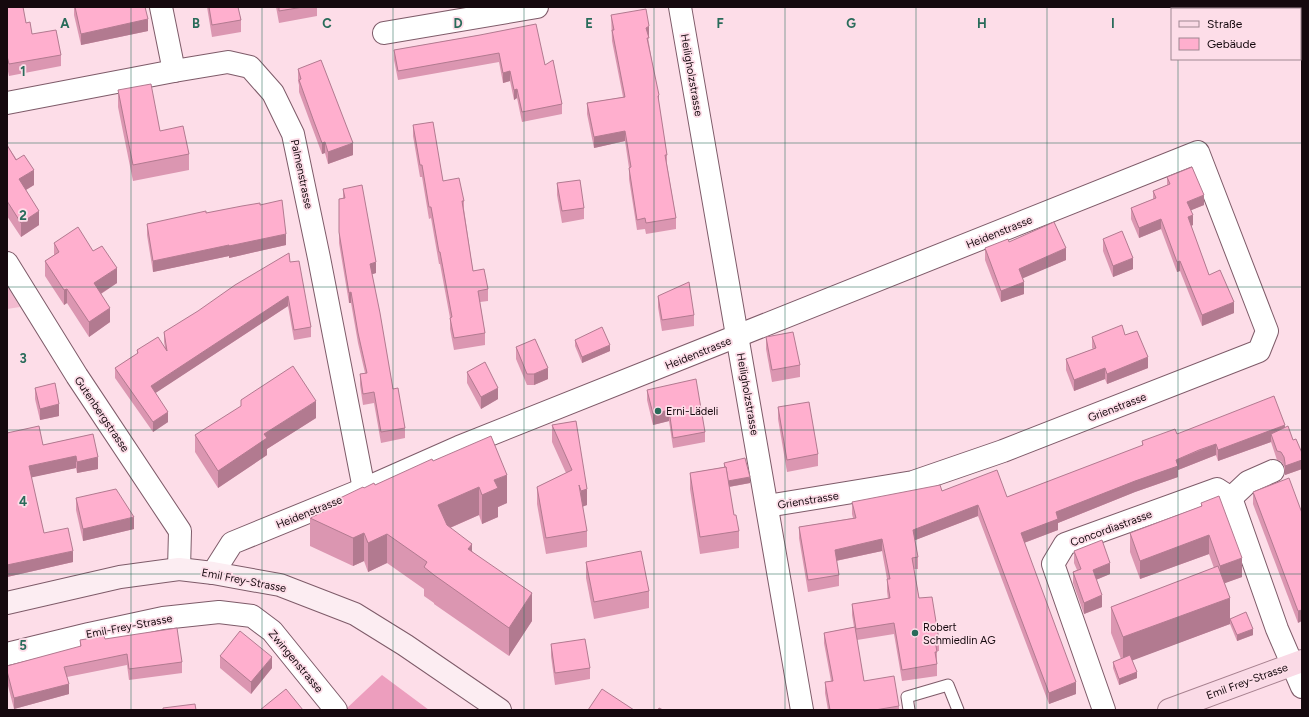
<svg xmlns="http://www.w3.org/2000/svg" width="1309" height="717" viewBox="0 0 1309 717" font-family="Figtree,sans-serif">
<rect width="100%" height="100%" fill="#fddde8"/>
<path fill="#f3bacf" d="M 7,286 L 20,307 L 7,309 Z"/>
<path fill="#ed9ebe" d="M 382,675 L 429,710 L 347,710 L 346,709 Z"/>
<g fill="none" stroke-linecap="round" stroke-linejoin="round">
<g stroke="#7e5b69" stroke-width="13">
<path id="lane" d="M 909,710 L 907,697 L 948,685 L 958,710"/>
</g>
<g stroke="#7e5b69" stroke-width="24">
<g id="street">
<path d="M 161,7 L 174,71"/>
<path d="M 680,7 L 802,710"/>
<path d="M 384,33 L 537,7"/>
<path d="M 7,103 L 174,71 L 228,62 L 250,67 L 273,93 L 293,134 L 319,258 L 364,489"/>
<path d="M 7,263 L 77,376 L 180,531 L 179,569"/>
<path d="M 1231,498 L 1248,482 L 1273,471"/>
<path d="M 213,573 L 232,543 L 364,489 L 459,447 L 1198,152 L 1267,331 L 1259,351 L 1003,451 L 913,482 L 767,506"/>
<path d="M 7,654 L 89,634 L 163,618 L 219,612 L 252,616 L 272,631 L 336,710"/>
<path d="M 1104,710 L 1053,564 L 1065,544 L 1217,489 L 1231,498 L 1277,629 L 1302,687"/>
</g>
</g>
<g stroke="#7e5b69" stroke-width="24">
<path id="secondary" d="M 7,603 L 120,577 L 179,569 L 213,573 L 280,585 L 355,614 L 405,645 L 500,710"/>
</g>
<g stroke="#a7818f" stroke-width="24">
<path id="primary" d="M 1169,710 L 1302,661"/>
</g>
<use href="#lane" stroke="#fff" stroke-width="11"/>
<use href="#street" stroke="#fff" stroke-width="22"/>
<use href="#secondary" stroke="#fcedf2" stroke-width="22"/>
<use href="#primary" stroke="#fadae6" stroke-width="22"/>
</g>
<g fill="#db96b1">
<path d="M 7,7 L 26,23 L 32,34 L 61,55 L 61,66 L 9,76 L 7,67 Z"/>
<path d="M 74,7 L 145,7 L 148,31 L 81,45 L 74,15 Z"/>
<path d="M 207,7 L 238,7 L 241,20 L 241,32 L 212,37 Z"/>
<path d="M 276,7 L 317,7 L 317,16 L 279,23 Z"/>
<path d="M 611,15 L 649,37 L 648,37 L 649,43 L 667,155 L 667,164 L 676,218 L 676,229 L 646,234 L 645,229 L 637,230 L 629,179 L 629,168 L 625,141 L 594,148 L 587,114 L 587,103 L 623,97 L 612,41 Z"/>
<path d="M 480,35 L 545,65 L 562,104 L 562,114 L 522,122 L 517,98 L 514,100 L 510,81 L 503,83 L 499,62 L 398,80 L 394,60 L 394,50 Z"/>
<path d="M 298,69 L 353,155 L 328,164 L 325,153 L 322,154 L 299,92 L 299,85 L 298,81 Z"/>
<path d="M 118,90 L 160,131 L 189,154 L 189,170 L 133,181 L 118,107 Z"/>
<path d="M 413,125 L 443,181 L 464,201 L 464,209 L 473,271 L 488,289 L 488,301 L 480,302 L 485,333 L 485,345 L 454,350 L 450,329 L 450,318 L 440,264 L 439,264 L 431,218 L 429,219 L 422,177 L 420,177 L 413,136 Z"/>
<path d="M 7,145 L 34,185 L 26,190 L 39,225 L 21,237 L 7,216 Z"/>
<path d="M 1167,177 L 1204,205 L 1191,210 L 1193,225 L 1191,226 L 1209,275 L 1234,313 L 1202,326 L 1180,271 L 1177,272 L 1161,229 L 1139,238 L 1131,219 L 1131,208 L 1153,199 L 1153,191 L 1167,185 Z"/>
<path d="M 557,183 L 584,208 L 584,219 L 562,223 L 557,195 Z"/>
<path d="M 343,189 L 376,273 L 372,274 L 393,389 L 405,428 L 405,438 L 381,443 L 374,403 L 363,405 L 360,385 L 360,374 L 365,373 L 358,343 L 351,303 L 349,303 L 339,243 L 339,199 L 343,199 Z"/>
<path d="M 260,205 L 286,245 L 229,258 L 229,256 L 153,272 L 147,235 L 147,224 L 206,213 Z"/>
<path d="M 1103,239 L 1133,269 L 1113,277 L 1103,251 Z"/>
<path d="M 1009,242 L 1066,260 L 1022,278 L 1024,294 L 1001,302 L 985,260 L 985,248 Z"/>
<path d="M 54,243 L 93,251 L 117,283 L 101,294 L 110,322 L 89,337 L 67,303 L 64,305 L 45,276 L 45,261 L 54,255 Z"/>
<path d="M 290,262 L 311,327 L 311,337 L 294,340 L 288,306 L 155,393 L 168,422 L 153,432 L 115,378 L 115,368 L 137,354 L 137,350 L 165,347 L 164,342 L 164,332 Z"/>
<path d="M 658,296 L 694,315 L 694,326 L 662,331 L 658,307 Z"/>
<path d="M 766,337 L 800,365 L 800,377 L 772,382 L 766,349 Z"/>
<path d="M 1092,337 L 1148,368 L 1107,384 L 1105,379 L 1074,391 L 1066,370 L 1066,359 L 1093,349 L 1092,348 Z"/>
<path d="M 575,340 L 610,351 L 582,363 L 575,346 Z"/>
<path d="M 516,347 L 548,379 L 534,385 L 527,385 L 516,359 Z"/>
<path d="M 467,372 L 498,399 L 481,409 L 467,383 Z"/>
<path d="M 35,388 L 59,416 L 40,420 L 35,399 Z"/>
<path d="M 647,390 L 705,432 L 705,442 L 673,448 L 669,421 L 653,425 L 647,400 Z"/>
<path d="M 778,407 L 818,454 L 818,466 L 787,472 L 778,419 Z"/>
<path d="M 316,418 L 267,449 L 267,455 L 218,488 L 195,452 L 195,435 Z"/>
<path d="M 576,421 L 587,505 L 582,507 L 587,531 L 587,547 L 546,554 L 537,504 L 537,487 L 566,473 L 552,442 L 552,425 Z"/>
<path d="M 1285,428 L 1302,453 L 1302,469 L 1285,475 L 1284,466 L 1281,461 L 1277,460 L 1271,442 L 1218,461 L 1216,455 L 1178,470 L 1178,477 L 1135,492 L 1058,523 L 1058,530 L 1024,543 L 1076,694 L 1049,704 L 978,516 L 915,540 L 918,557 L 918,569 L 914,569 L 919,598 L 939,640 L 939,651 L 937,651 L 937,676 L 902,681 L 894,634 L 857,640 L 864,681 L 899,706 L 899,710 L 828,710 L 825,693 L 825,682 L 831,681 L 824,643 L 824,633 L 854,627 L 852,615 L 852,604 L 888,599 L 887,591 L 887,579 L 882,551 L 836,561 L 839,575 L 839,586 L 808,592 L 799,538 L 799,527 L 853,518 L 852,514 L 852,502 L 942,491 L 1007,497 L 1142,446 L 1142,441 L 1177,434 Z"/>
<path d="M 7,433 L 43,445 L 93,434 L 98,469 L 77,473 L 76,468 L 31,477 L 44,533 L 73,562 L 7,577 Z"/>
<path d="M 433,461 L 507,503 L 498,507 L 498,517 L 482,524 L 479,515 L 450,528 L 472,551 L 532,621 L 509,656 L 434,604 L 434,603 L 424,596 L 424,589 L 387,563 L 368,572 L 364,561 L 353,566 L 310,546 L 310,518 L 338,505 L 338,499 L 364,488 L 375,485 Z"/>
<path d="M 724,463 L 750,483 L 729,487 L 734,515 L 739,531 L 739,548 L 700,554 L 690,489 L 690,473 L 724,467 Z"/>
<path d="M 1253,492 L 1302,513 L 1298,623 L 1253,504 Z"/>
<path d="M 76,498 L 134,529 L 83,541 L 76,510 Z"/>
<path d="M 1201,503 L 1242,577 L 1224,583 L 1230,624 L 1132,660 L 1137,678 L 1119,685 L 1113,668 L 1113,662 L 1121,659 L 1111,633 L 1111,607 L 1214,568 L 1209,554 L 1140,579 L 1130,552 L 1130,533 L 1201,507 Z"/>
<path d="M 1074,551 L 1110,574 L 1096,580 L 1102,607 L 1084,614 L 1073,583 L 1073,572 L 1077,570 L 1074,563 Z"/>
<path d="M 586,562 L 649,591 L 649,608 L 594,619 L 586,578 Z"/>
<path d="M 1230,619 L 1253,635 L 1237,641 L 1230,624 Z"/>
<path d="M 105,639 L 182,662 L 182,673 L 129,680 L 127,665 L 67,677 L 69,694 L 14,709 L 7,682 L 7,666 L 80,647 L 80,640 Z"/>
<path d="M 551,644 L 590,668 L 590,679 L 555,685 L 551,656 Z"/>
<path d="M 220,656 L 272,668 L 251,694 L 220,668 Z"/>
</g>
<g fill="#b27a90">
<path d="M 148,19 L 148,31 L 81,45 L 81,34 Z"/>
<path d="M 649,26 L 649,37 L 646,38 L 646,28 Z"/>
<path d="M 510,71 L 510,81 L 503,83 L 503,73 Z"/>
<path d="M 517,89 L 517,98 L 514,100 L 514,90 Z"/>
<path d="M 659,95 L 659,106 L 658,96 Z"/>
<path d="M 625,131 L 625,141 L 594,148 L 594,137 Z"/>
<path d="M 325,142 L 325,153 L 322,154 L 322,143 Z"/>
<path d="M 353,143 L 353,155 L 328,164 L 328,152 Z"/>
<path d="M 34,170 L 34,185 L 19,194 L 19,179 Z"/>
<path d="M 1204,195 L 1204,205 L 1187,212 L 1187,202 Z"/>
<path d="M 39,211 L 39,225 L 21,237 L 21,223 Z"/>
<path d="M 1193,215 L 1193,225 L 1188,227 L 1188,217 Z"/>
<path d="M 1161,219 L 1161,229 L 1139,238 L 1139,228 Z"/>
<path d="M 286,234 L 286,245 L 229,258 L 229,246 Z"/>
<path d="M 229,245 L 229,256 L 153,272 L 153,261 Z"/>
<path d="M 1066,248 L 1066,260 L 1019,280 L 1019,269 Z"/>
<path d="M 1133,258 L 1133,269 L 1113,277 L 1113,266 Z"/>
<path d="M 1180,261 L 1180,271 L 1177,272 L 1177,262 Z"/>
<path d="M 376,262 L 376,273 L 370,275 L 370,264 Z"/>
<path d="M 117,268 L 117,283 L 94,298 L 94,283 Z"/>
<path d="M 1024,282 L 1024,294 L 1001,302 L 1001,291 Z"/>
<path d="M 67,289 L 67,303 L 64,305 L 64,290 Z"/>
<path d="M 351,292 L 351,303 L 349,303 L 349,293 Z"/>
<path d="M 288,296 L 288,306 L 151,396 L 151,386 Z"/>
<path d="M 1234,302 L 1234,313 L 1202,326 L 1202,315 Z"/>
<path d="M 110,308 L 110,322 L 89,337 L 89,322 Z"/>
<path d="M 610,345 L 610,351 L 582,363 L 582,357 Z"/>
<path d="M 1148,357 L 1148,368 L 1107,384 L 1107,374 Z"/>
<path d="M 548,368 L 548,379 L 534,385 L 534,374 Z"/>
<path d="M 1105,368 L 1105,379 L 1074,391 L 1074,380 Z"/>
<path d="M 498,388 L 498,399 L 481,409 L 481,397 Z"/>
<path d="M 316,401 L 316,418 L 267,449 L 267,455 L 218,488 L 218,471 L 264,434 Z"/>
<path d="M 59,404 L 59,416 L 40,420 L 40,409 Z"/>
<path d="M 669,410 L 669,421 L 653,425 L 653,414 Z"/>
<path d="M 168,412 L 168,422 L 153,432 L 153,422 Z"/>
<path d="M 1285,425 L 1285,436 L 1271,434 L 1271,442 L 1218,461 L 1218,450 Z"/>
<path d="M 1216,444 L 1216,455 L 1178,470 L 1178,477 L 1135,492 L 1058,523 L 1058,530 L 1021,544 L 1021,533 L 1056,512 L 1176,460 Z"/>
<path d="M 76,456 L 76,468 L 29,478 L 29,466 Z"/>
<path d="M 98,457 L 98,469 L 77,473 L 77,462 Z"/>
<path d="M 1302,460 L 1302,469 L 1285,475 L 1285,466 Z"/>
<path d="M 507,475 L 507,503 L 498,507 L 498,517 L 482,524 L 482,495 L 494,480 Z"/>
<path d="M 750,477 L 750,483 L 728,487 L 728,481 Z"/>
<path d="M 479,487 L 479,515 L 438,533 L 438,505 Z"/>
<path d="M 587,489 L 587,505 L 581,507 L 581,491 Z"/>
<path d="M 978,505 L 978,516 L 913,541 L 913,530 Z"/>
<path d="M 134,517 L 134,529 L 83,541 L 83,529 Z"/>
<path d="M 364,533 L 364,561 L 353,566 L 353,538 Z"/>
<path d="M 387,534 L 387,563 L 368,572 L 368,543 Z"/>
<path d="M 1209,535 L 1209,554 L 1140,579 L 1140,561 Z"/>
<path d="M 882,539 L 882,551 L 835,561 L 835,550 Z"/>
<path d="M 472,544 L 472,573 L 468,549 Z"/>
<path d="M 73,551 L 73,562 L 7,577 L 7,565 Z"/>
<path d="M 1242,558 L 1242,577 L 1220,585 L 1220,566 Z"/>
<path d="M 1110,563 L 1110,574 L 1093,581 L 1093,570 Z"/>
<path d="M 532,593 L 532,621 L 509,656 L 509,628 Z"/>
<path d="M 1102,595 L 1102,607 L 1084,614 L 1084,603 Z"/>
<path d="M 1230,598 L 1230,624 L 1123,664 L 1123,637 Z"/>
<path d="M 1302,610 L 1302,621 L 1298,623 L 1298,611 Z"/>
<path d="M 1253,629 L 1253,635 L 1237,641 L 1237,635 Z"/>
<path d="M 272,657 L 272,668 L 251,694 L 251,682 Z"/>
<path d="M 1137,672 L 1137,678 L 1119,685 L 1119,679 Z"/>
<path d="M 1076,682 L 1076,694 L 1049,704 L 1049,693 Z"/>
<path d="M 69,684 L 69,694 L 14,709 L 14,698 Z"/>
</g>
<g fill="#ffafce" stroke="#b27a90">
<path d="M 7,7 L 23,7 L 26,23 L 30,22 L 32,34 L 56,30 L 61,55 L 9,64 L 7,56 Z"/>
<path d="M 75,7 L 145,7 L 148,19 L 81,34 Z"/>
<path d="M 209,7 L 238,7 L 241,20 L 212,25 Z"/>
<path d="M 279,7 L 303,7 L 279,11 Z"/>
<path d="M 646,9 L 649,26 L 646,28 L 649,38 L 647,38 L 659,95 L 658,96 L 667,155 L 665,155 L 676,218 L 646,223 L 645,218 L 637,220 L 629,168 L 631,167 L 625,131 L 594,137 L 587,103 L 625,97 L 612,30 L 614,30 L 611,15 Z"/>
<path d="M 536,24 L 545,65 L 553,60 L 562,104 L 522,112 L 517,89 L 514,90 L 510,71 L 503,73 L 499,53 L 398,71 L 394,50 L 480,35 Z"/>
<path d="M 321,60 L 353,143 L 328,152 L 325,142 L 322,143 L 313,119 L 299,80 L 301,79 L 298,69 Z"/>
<path d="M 151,84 L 160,131 L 183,126 L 189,154 L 133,165 L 118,90 Z"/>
<path d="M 433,122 L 443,181 L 459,178 L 464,201 L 462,201 L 473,271 L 484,269 L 488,289 L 478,291 L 485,333 L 454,338 L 450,318 L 452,317 L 440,252 L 439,252 L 431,207 L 429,207 L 422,165 L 420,165 L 413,125 Z"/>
<path d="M 7,145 L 16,160 L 24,155 L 34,170 L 19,179 L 39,211 L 21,223 L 7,201 Z"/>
<path d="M 1192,167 L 1204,195 L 1187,202 L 1193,215 L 1188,217 L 1209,275 L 1220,270 L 1234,302 L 1202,315 L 1180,261 L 1177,262 L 1161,219 L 1139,228 L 1131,208 L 1156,198 L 1153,191 L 1170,184 L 1167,177 Z"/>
<path d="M 580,180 L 584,208 L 562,211 L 557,183 Z"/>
<path d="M 362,185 L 376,262 L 370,264 L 380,313 L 393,389 L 398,388 L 405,428 L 381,432 L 374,392 L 363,394 L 360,374 L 367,373 L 358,333 L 351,292 L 349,293 L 339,232 L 339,199 L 345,198 L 343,189 Z"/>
<path d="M 282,200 L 286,234 L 229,246 L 229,245 L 153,261 L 147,224 L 206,211 L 206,213 L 242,206 L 260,203 L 260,205 Z"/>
<path d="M 1054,222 L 1066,248 L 1019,269 L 1024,282 L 1001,291 L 985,248 L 1008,239 L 1009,242 Z"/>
<path d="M 78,227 L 93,251 L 102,246 L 117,268 L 94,283 L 110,308 L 89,322 L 67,289 L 64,290 L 45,261 L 59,252 L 54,243 Z"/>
<path d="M 1122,231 L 1133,258 L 1113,266 L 1103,239 Z"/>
<path d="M 289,253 L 290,262 L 299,261 L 311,327 L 294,330 L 288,296 L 151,386 L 168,412 L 153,422 L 115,368 L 138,353 L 137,350 L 158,337 L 167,351 L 164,332 L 198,311 L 235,285 Z"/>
<path d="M 689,282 L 694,315 L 662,320 L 658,296 Z"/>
<path d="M 1122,325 L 1125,335 L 1137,331 L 1148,357 L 1107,374 L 1105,368 L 1074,380 L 1066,359 L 1096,348 L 1092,337 Z"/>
<path d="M 602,327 L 610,345 L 582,357 L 575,340 Z"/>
<path d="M 793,332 L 800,365 L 772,370 L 766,337 Z"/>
<path d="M 535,339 L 548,368 L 534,374 L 527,374 L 516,347 Z"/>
<path d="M 485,362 L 498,388 L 481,397 L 467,372 Z"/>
<path d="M 293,366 L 316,401 L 264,434 L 267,438 L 218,471 L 195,435 L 241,406 L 241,400 Z"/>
<path d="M 696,379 L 705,432 L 673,438 L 669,410 L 653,414 L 647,390 Z"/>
<path d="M 55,383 L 59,404 L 40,409 L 35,388 Z"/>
<path d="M 1274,396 L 1285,425 L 1218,450 L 1216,444 L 1199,450 L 1176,460 L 1178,466 L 1135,481 L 1056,512 L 1058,519 L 1021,533 L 1076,682 L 1049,693 L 978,505 L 913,530 L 918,557 L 912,558 L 919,598 L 932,597 L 939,640 L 935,640 L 937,652 L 935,652 L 937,664 L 902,670 L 894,623 L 856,629 L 852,604 L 890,598 L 887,579 L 890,579 L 882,539 L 835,550 L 839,575 L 808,580 L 799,527 L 856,518 L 852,502 L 940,485 L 942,491 L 997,470 L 1007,497 L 1143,445 L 1142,441 L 1175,429 L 1177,434 Z"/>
<path d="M 809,402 L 818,454 L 787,460 L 778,407 Z"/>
<path d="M 576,421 L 587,489 L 581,491 L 579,485 L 587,531 L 546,538 L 537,487 L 572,470 L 552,425 Z"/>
<path d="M 39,426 L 43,445 L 93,434 L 98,457 L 77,462 L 76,456 L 29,466 L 44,533 L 68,528 L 73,551 L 7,565 L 7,433 Z"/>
<path d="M 1288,426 L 1293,440 L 1296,439 L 1302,453 L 1302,460 L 1285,466 L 1285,463 L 1284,457 L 1281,452 L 1277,451 L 1271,434 Z"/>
<path d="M 491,436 L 507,475 L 494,480 L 498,488 L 482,495 L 479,487 L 438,505 L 447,525 L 472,544 L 468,549 L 532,593 L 509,628 L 434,575 L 424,567 L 427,562 L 387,534 L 368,543 L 364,533 L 353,538 L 310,518 L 340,504 L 338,499 L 363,487 L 364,488 L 374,483 L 375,485 L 432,459 L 433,461 Z"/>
<path d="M 745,458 L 750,477 L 728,481 L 726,467 L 725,467 L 724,463 Z"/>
<path d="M 726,467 L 734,515 L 736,515 L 739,531 L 700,537 L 690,473 Z"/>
<path d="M 1289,478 L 1302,513 L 1302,610 L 1298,611 L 1253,492 Z"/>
<path d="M 116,489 L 134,517 L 83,529 L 76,498 Z"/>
<path d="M 1219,496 L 1242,558 L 1220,566 L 1209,535 L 1140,561 L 1130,533 L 1202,506 L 1201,503 Z"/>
<path d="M 1102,540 L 1110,563 L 1093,570 L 1102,595 L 1084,603 L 1073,572 L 1081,569 L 1074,551 Z"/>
<path d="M 641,551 L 649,591 L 594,602 L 586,562 Z"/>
<path d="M 1218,566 L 1230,598 L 1123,637 L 1111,607 Z"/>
<path d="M 1246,612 L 1253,629 L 1237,635 L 1230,619 Z"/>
<path d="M 855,627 L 864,681 L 894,676 L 899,706 L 875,710 L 830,710 L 825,682 L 833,681 L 824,633 Z"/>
<path d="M 177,628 L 182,662 L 129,669 L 127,654 L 64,667 L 69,684 L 14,698 L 7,671 L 7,666 L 81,646 L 80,640 L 104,636 L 105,639 Z"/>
<path d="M 240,631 L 272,657 L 251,682 L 220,656 Z"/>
<path d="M 585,639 L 590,668 L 555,673 L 551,644 Z"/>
<path d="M 1130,655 L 1137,672 L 1119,679 L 1113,662 Z"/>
<path d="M 286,689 L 303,710 L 260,710 Z"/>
<path d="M 602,689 L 634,710 L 588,710 Z"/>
<path d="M 195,704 L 196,710 L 163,710 L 163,708 Z"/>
<path d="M 659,708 L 663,710 L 658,710 Z"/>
</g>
<path fill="none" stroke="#296b5a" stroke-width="1" stroke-opacity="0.55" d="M 131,7 L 131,710M 262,7 L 262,710M 393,7 L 393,710M 524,7 L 524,710M 654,7 L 654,710M 785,7 L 785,710M 916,7 L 916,710M 1047,7 L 1047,710M 1178,7 L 1178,9M 1178,59 L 1178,710M 7,143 L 1302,143M 7,287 L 1302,287M 7,430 L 1302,430M 7,574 L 1302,574"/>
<g fill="#296b5a" stroke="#fddde8" stroke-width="1.5">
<circle cx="658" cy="411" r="4"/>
<circle cx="915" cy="633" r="4"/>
</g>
<g text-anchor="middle" stroke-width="3.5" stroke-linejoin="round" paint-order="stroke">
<g font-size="11" fill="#15090e" stroke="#fddde8">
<text transform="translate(692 75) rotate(80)" y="4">Heiligholzstrasse</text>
<text transform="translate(302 174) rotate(78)" y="4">Palmenstrasse</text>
<text transform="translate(999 232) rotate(-22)" y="4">Heidenstrasse</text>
<text transform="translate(698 353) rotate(-22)" y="4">Heidenstrasse</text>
<text transform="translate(748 394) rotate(80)" y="4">Heiligholzstrasse</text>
<text transform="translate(1117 407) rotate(-21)" y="4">Grienstrasse</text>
<text transform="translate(102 414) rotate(56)" y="4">Gutenbergstrasse</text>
<text transform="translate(808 500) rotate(-9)" y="4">Grienstrasse</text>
<text transform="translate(309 512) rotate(-22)" y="4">Heidenstrasse</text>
<text transform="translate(1111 528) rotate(-20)" y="4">Concordiastrasse</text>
<text transform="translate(244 580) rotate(11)" y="4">Emil Frey-Strasse</text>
<text transform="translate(129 626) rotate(-11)" y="4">Emil-Frey-Strasse</text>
<text transform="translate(296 661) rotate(50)" y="4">Zwingenstrasse</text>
<text transform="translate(1247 681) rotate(-20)" y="4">Emil Frey-Strasse</text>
</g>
<g font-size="11" fill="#15090e" stroke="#fddde8" text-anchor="start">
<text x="666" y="415">Erni-Lädeli</text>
<text x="923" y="631">Robert<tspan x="923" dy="13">Schmiedlin AG</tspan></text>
</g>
</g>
<g font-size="13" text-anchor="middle" font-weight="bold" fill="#296b5a" stroke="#fddde8" stroke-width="3.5" stroke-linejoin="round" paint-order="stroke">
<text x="65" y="28">A</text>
<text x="196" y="28">B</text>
<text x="327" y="28">C</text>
<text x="458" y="28">D</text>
<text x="589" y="28">E</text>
<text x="720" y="28">F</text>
<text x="851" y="28">G</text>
<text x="982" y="28">H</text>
<text x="1113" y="28">I</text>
<text x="23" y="76">1</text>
<text x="23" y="220">2</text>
<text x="23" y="363">3</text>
<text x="23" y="506">4</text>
<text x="23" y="650">5</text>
</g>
<rect width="1309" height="717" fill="none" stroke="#15090e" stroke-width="16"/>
<rect x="1171" y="8" width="130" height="52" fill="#fddde8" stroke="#a08891"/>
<rect x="1179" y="21" width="20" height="6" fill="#fadae6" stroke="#a08891"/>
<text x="1207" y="28" font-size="12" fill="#15090e">Straße</text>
<rect x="1179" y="38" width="20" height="12" fill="#ffafce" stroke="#a08891"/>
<text x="1207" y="48" font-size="12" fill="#15090e">Gebäude</text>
</svg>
